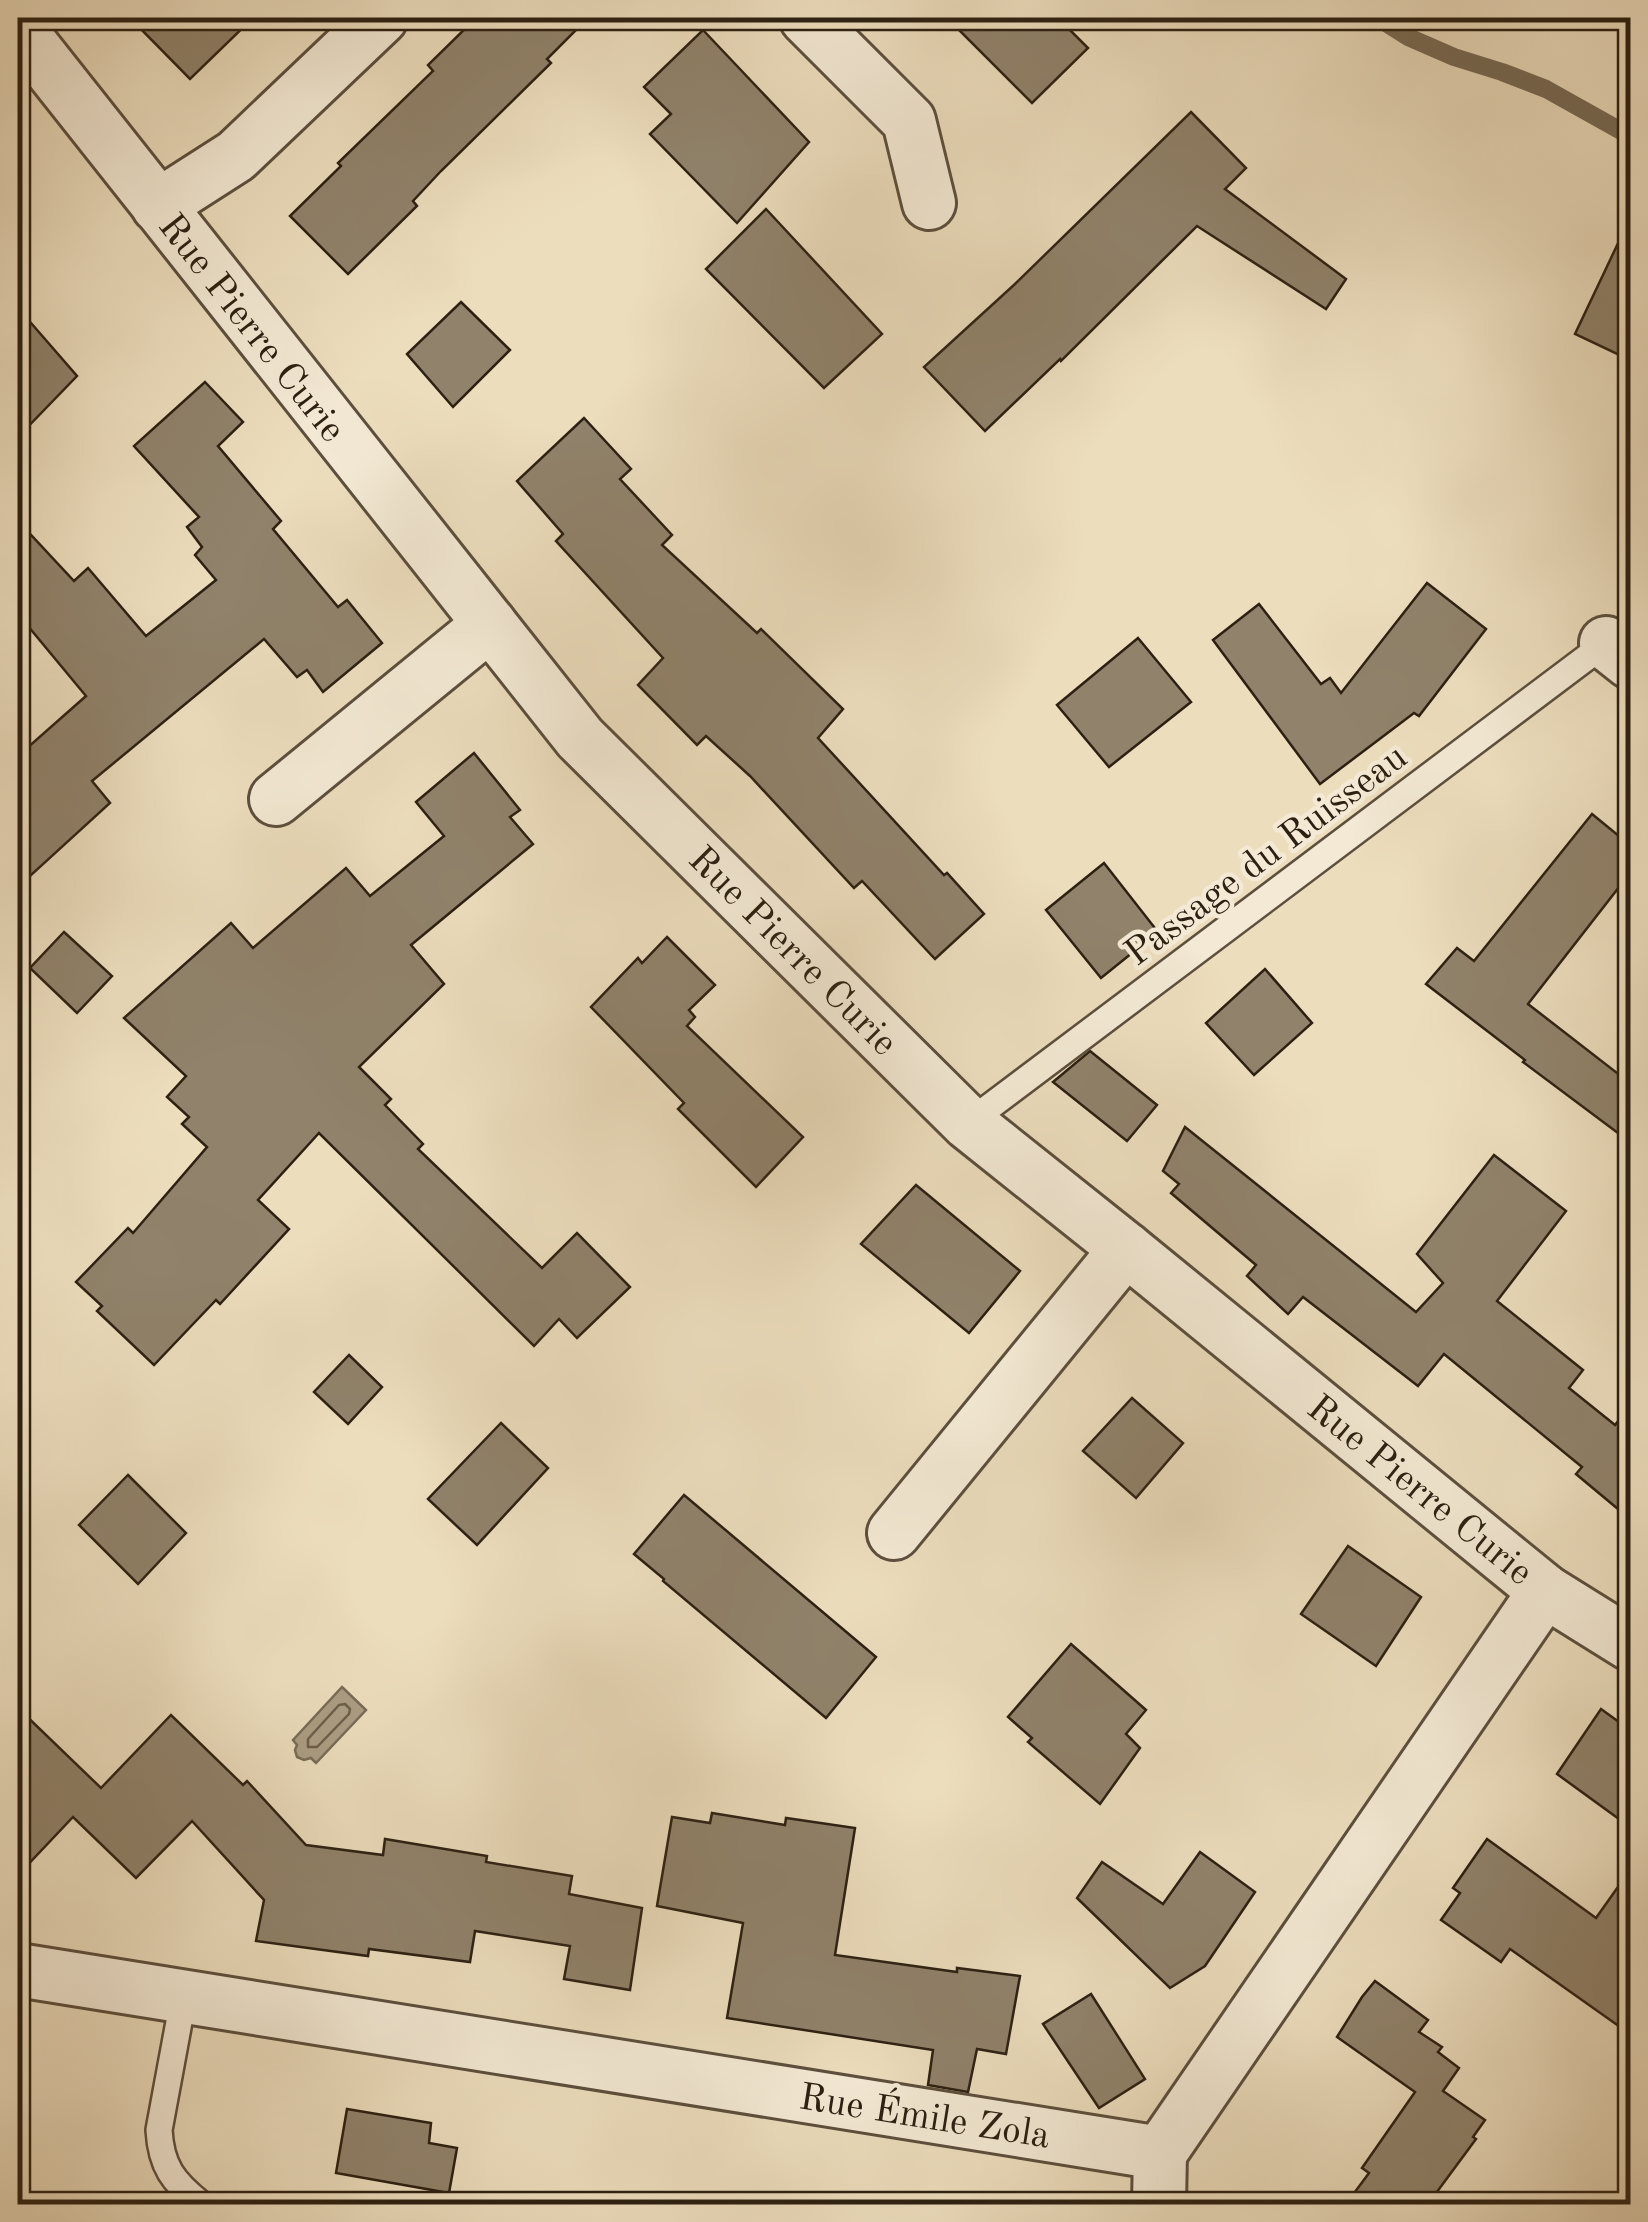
<svg xmlns="http://www.w3.org/2000/svg" width="1648" height="2222" viewBox="0 0 1648 2222" font-family="'Old Standard TT',serif">
<rect width="100%" height="100%" fill="#ecddbd"/>
<filter id="stains"><feTurbulence type="fractalNoise" baseFrequency=".002" numOctaves="4"/><feColorMatrix values="0 0 0 0 .2 0 0 0 0 .09 0 0 0 0 .02 0 0 0 .5 -.17"/></filter>
<radialGradient id="worn" r=".72"><stop offset=".6" stop-color="#630" stop-opacity="0"/><stop offset="1" stop-color="#630" stop-opacity=".3"/></radialGradient>
<path fill="#ab9d83" stroke="#786b56" stroke-width="2.5" d="M 342,1687 L 366,1710 L 316,1763 L 311,1758 L 304,1760 L 297,1757 L 295,1750 L 297,1745 L 293,1740 Z"/>
<g fill="none" stroke-linecap="round" stroke-linejoin="round">
<path stroke="#6c5e4a" stroke-width="2.5" d="M 345,1704 L 350,1709 L 349,1714 L 317,1747 L 308,1747 L 308,1739 L 339,1705 Z"/>
<path stroke="#786b56" stroke-width="18" d="M 1378,18 L 1408,37 L 1454,57 L 1502,72 L 1546,89 L 1630,136"/>
</g>
<g fill="#90826b" stroke="#2c2012" stroke-width="2.5">
<path d="M 130,18 L 253,18 L 190,79 Z"/>
<path d="M 476,18 L 588,18 L 547,59 L 551,63 L 441,171 L 413,201 L 417,206 L 348,274 L 290,216 L 341,166 L 338,163 L 433,71 L 428,65 Z"/>
<path d="M 947,18 L 1058,18 L 1088,48 L 1032,103 Z"/>
<path d="M 703,30 L 809,142 L 737,223 L 650,134 L 671,114 L 644,87 Z"/>
<path d="M 1191,112 L 1246,168 L 1225,189 L 1346,279 L 1326,309 L 1197,226 L 1061,361 L 1060,359 L 985,431 L 924,367 L 1015,284 Z"/>
<path d="M 766,209 L 882,334 L 824,388 L 706,269 Z"/>
<path d="M 1630,218 L 1630,360 L 1575,334 Z"/>
<path d="M 461,302 L 510,350 L 453,407 L 407,354 Z"/>
<path d="M 18,308 L 77,376 L 18,437 Z"/>
<path d="M 205,382 L 243,422 L 218,446 L 281,521 L 273,529 L 338,607 L 347,600 L 382,643 L 323,692 L 307,670 L 297,677 L 264,639 L 92,781 L 110,803 L 18,887 L 18,756 L 86,696 L 18,614 L 18,521 L 74,581 L 88,568 L 146,636 L 216,580 L 195,555 L 202,547 L 187,527 L 199,517 L 134,446 Z"/>
<path d="M 584,418 L 631,469 L 620,479 L 672,535 L 662,545 L 757,633 L 761,629 L 843,709 L 818,738 L 944,875 L 947,873 L 984,914 L 935,959 L 862,881 L 854,888 L 750,776 L 706,736 L 697,745 L 638,685 L 663,658 L 556,541 L 563,534 L 517,481 Z"/>
<path d="M 1427,583 L 1486,629 L 1419,716 L 1414,713 L 1320,784 L 1213,640 L 1259,604 L 1321,684 L 1330,678 L 1341,693 Z"/>
<path d="M 1138,638 L 1191,702 L 1109,767 L 1057,705 Z"/>
<path d="M 474,753 L 520,810 L 510,817 L 533,844 L 411,945 L 444,984 L 359,1067 L 391,1099 L 385,1105 L 423,1144 L 418,1149 L 542,1268 L 577,1233 L 630,1287 L 577,1338 L 559,1319 L 534,1346 L 319,1133 L 258,1200 L 289,1229 L 220,1304 L 216,1300 L 154,1365 L 97,1311 L 102,1306 L 76,1282 L 128,1228 L 133,1233 L 207,1147 L 182,1124 L 189,1117 L 167,1097 L 186,1076 L 124,1018 L 231,923 L 253,948 L 346,868 L 370,896 L 444,836 L 416,802 Z"/>
<path d="M 1592,814 L 1630,845 L 1630,873 L 1528,1004 L 1630,1083 L 1630,1142 L 1523,1062 L 1525,1060 L 1426,984 L 1457,948 L 1474,961 Z"/>
<path d="M 1104,863 L 1158,932 L 1101,978 L 1046,910 Z"/>
<path d="M 64,932 L 112,976 L 77,1013 L 30,968 Z"/>
<path d="M 667,937 L 715,985 L 689,1010 L 695,1017 L 687,1026 L 803,1137 L 756,1187 L 678,1109 L 684,1103 L 591,1007 L 638,958 L 642,963 Z"/>
<path d="M 1265,969 L 1312,1023 L 1254,1075 L 1206,1023 Z"/>
<path d="M 1090,1051 L 1157,1105 L 1127,1141 L 1053,1082 Z"/>
<path d="M 1185,1127 L 1416,1312 L 1443,1283 L 1417,1254 L 1494,1155 L 1566,1211 L 1497,1301 L 1583,1370 L 1569,1388 L 1615,1425 L 1630,1406 L 1630,1519 L 1576,1474 L 1582,1467 L 1444,1354 L 1418,1386 L 1303,1297 L 1288,1314 L 1247,1276 L 1256,1265 L 1171,1193 L 1179,1184 L 1163,1171 Z"/>
<path d="M 916,1185 L 1020,1271 L 969,1333 L 861,1244 Z"/>
<path d="M 349,1355 L 382,1387 L 348,1424 L 314,1392 Z"/>
<path d="M 1132,1398 L 1183,1443 L 1136,1498 L 1083,1451 Z"/>
<path d="M 501,1423 L 548,1468 L 477,1545 L 428,1499 Z"/>
<path d="M 128,1475 L 186,1533 L 138,1584 L 79,1525 Z"/>
<path d="M 684,1495 L 876,1657 L 826,1718 L 663,1581 L 664,1579 L 634,1554 Z"/>
<path d="M 1348,1546 L 1421,1597 L 1376,1666 L 1301,1614 Z"/>
<path d="M 1071,1644 L 1146,1710 L 1126,1734 L 1140,1748 L 1100,1804 L 1028,1742 L 1032,1738 L 1008,1717 Z"/>
<path d="M 18,1708 L 101,1788 L 171,1715 L 243,1785 L 247,1781 L 306,1845 L 383,1855 L 385,1839 L 487,1856 L 486,1862 L 572,1876 L 569,1894 L 642,1908 L 630,1990 L 564,1979 L 570,1946 L 475,1931 L 470,1962 L 369,1949 L 368,1956 L 256,1941 L 264,1900 L 192,1821 L 136,1878 L 73,1817 L 18,1875 Z"/>
<path d="M 1601,1709 L 1630,1730 L 1630,1827 L 1557,1774 Z"/>
<path d="M 712,1813 L 785,1825 L 786,1818 L 855,1828 L 835,1955 L 957,1972 L 957,1968 L 1020,1976 L 1006,2054 L 977,2049 L 968,2092 L 928,2085 L 933,2050 L 727,2018 L 743,1923 L 657,1906 L 672,1817 L 710,1823 Z"/>
<path d="M 1487,1839 L 1596,1918 L 1630,1870 L 1630,2034 L 1510,1949 L 1501,1962 L 1441,1920 L 1460,1893 L 1453,1888 Z"/>
<path d="M 1200,1852 L 1255,1892 L 1205,1966 L 1170,1988 L 1077,1898 L 1102,1862 L 1163,1904 Z"/>
<path d="M 1375,1981 L 1428,2020 L 1419,2032 L 1442,2047 L 1438,2052 L 1459,2068 L 1443,2091 L 1485,2120 L 1473,2137 L 1476,2139 L 1428,2204 L 1346,2204 L 1369,2173 L 1362,2168 L 1415,2092 L 1337,2037 L 1362,1997 Z"/>
<path d="M 1091,1994 L 1145,2079 L 1099,2108 L 1043,2024 Z"/>
<path d="M 347,2109 L 431,2123 L 429,2143 L 457,2148 L 449,2193 L 336,2173 Z"/>
</g>
<g fill="none" stroke-linecap="round" stroke-linejoin="round">
<g stroke="#5c4f3d" stroke-width="30">
<g id="service">
<path d="M 968,1123 L 1606,643"/>
<path d="M 184,1995 L 159,2130 C 161,2166 173,2182 201,2204"/>
</g>
</g>
<g stroke="#5c4f3d" stroke-width="58">
<g id="minor">
<path d="M 806,18 L 909,121 L 929,203"/>
<path d="M 18,28 L 580,738 L 968,1123 L 1126,1249 L 1545,1591 L 1630,1644"/>
<path d="M 158,206 L 236,156 L 381,18"/>
<path d="M 1606,643 L 1630,662"/>
<path d="M 276,799 L 490,624"/>
<path d="M 894,1533 L 1126,1249"/>
<path d="M 18,1970 L 1160,2153"/>
<path d="M 1160,2153 L 1545,1591"/>
<path d="M 1159,2204 L 1160,2153"/>
</g>
</g>
<use href="#service" stroke="#f3e9d4" stroke-width="25"/>
<use href="#minor" stroke="#f3e9d4" stroke-width="52"/>
</g>
<g text-anchor="middle" stroke-width="9" stroke-linejoin="round" paint-order="stroke">
<g font-size="38" fill="#2c2012" stroke="#f3e9d4">
<text transform="translate(253 327) rotate(52)" y="13">Rue Pierre Curie</text>
<text transform="translate(1265 854) rotate(-37)" y="13">Passage du Ruisseau</text>
<text transform="translate(794 950) rotate(45)" y="13">Rue Pierre Curie</text>
<text transform="translate(1421 1489) rotate(39)" y="13">Rue Pierre Curie</text>
<text transform="translate(925 2115) rotate(9)" y="13">Rue Émile Zola</text>
</g>
</g>
<rect width="1648" height="2222" fill="none" stroke="#ecddbd" stroke-width="60"/>
<rect x="20" y="20" width="1608" height="2182" fill="none" stroke="#2c2012" stroke-width="5"/>
<rect x="30" y="30" width="1588" height="2162" fill="none" stroke="#2c2012" stroke-width="2.5"/>
<rect width="100%" height="100%" filter="url(#stains)"/>
<rect width="100%" height="100%" fill="url(#worn)"/>
</svg>
